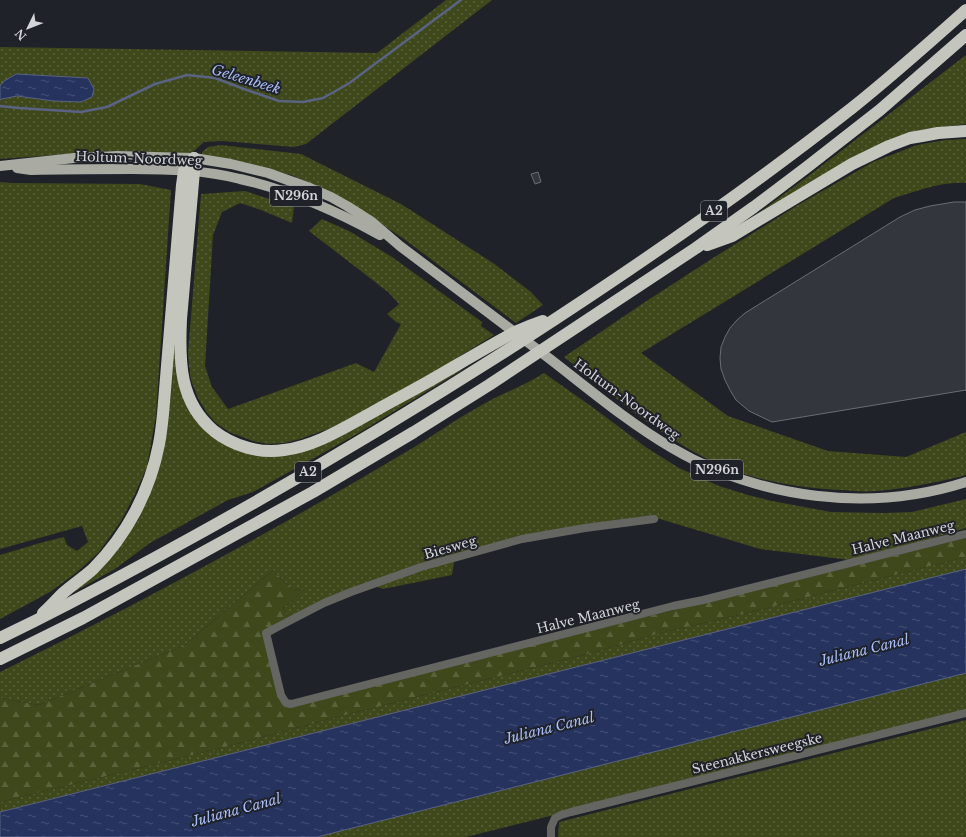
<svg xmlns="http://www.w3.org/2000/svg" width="966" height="837" viewBox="0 0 966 837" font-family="'Libre Baskerville',serif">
<defs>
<pattern id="grass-dots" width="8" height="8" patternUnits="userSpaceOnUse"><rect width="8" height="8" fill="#3e481b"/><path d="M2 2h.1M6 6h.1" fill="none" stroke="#59623b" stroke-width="1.8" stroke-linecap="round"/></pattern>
<pattern id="forest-firs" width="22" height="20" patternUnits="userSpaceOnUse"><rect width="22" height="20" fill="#3e481b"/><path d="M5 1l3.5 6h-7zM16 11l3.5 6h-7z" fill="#59623b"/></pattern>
<pattern id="water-ripples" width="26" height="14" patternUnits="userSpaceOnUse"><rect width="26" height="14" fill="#27335f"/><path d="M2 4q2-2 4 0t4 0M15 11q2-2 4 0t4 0" fill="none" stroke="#455075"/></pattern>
</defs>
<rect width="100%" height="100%" fill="#1f2228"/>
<g fill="url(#grass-dots)">
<path d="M 446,0 L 492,0 L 306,144 L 294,147 L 222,141 L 204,142 L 193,152 L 189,153 L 109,151 L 0,159 L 0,100 L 2,99 L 17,96 L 54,101 L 88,78 L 16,74 L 0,86 L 0,47 L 377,53 Z"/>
<path d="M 966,55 L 966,124 L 921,130 L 890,141 L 737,229 L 811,174 Z"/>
<path d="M 966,139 L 966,183 C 942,181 917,191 894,198 L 641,353 L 728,416 L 828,451 L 906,457 L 966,432 L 966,475 L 959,477 C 932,483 904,489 876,491 C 865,492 853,491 842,490 C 790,488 740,478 694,452 C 647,426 606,390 564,357 L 642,304 L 713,258 L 798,205 L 873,162 L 917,145 L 945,140 Z"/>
<path d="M 221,145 L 301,154 L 401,204 L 493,263 L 531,292 L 543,305 L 516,323 L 404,239 L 346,200 L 291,175 L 247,163 L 202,155 L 202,152 L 208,147 Z"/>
<path d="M 0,182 L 11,183 L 140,184 L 171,190 L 156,415 L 147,467 L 134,496 L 121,521 L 99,552 L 76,573 L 50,592 L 0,619 L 0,555 L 40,543 L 64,537 L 67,545 L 77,551 L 88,542 L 82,526 L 0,549 Z"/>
<path d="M 245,191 L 294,207 L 292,223 L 261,210 L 240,203 L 222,212 L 213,235 L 205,366 L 212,387 L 228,409 L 356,363 L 374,372 L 401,324 L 396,322 L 387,314 L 399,304 L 388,292 L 309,231 L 322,219 L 349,231 L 392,257 L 482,322 L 481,326 L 494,335 L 359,418 L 300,439 L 284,443 L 268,444 L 253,441 L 229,432 L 216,423 L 207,413 L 198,398 L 191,380 L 189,365 L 188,353 L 201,194 Z"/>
<path d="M 178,285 L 178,367 L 203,424 L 273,455 L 461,369 L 462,370 L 357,434 L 253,492 L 228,500 L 150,543 L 115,569 L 72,593 L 148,492 Z"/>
<path d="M 544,373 L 595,409 L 647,448 L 679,468 L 719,486 L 748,495 L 772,501 L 831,512 L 884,513 L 912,512 L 966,499 L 966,528 L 858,561 L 760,549 L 660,519 L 534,538 L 454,562 L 452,575 L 383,589 L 375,586 L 348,596 L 290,622 L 283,608 L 304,590 L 292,589 L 273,570 L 185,645 L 39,705 L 0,698 L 0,672 C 140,603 277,529 411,449 C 433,436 453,421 475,409 C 497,395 522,387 544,373 Z"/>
<path d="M 966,557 L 966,569 L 0,812 L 0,802 L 229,746 L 337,717 L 580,656 L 664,632 L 752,612 L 831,591 Z"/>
<path d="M 966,673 L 966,712 L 466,837 L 317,837 Z"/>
<path d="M 966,720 L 966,837 L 558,837 L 559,822 L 634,803 Z"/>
</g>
<path fill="url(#forest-firs)" d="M 966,538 L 966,557 L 831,591 L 752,612 L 664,632 L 580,656 L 337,717 L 229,746 L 0,802 L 0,698 L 39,705 L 185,645 L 273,570 L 292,589 L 304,590 L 283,608 L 290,622 L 275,633 L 267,638 L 287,705 Z"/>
<g fill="url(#water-ripples)" stroke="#5a6383">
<path d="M 16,74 L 88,78 L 94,89 L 92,97 L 81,102 L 54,101 L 17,96 L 2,99 L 0,100 L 0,86 L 4,81 Z"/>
<path d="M 966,569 L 966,673 L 317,837 L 0,837 L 0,812 Z"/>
</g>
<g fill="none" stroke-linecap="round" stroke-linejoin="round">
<path stroke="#5a6383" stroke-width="2.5" d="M 0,106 L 19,108 L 81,112 L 107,107 L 155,84 L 187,75 L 215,78 L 244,89 L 279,101 L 303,102 L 323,98 L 348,84 L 461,0"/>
</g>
<g fill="#34363d" stroke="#6b6d75">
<path d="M 538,172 L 541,182 L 535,184 L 531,174 Z"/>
<path d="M 954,202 L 966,202 L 966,390 L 772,422 L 749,411 L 736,400 L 730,390 L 725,380 L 721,369 L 720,358 L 721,347 L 725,337 L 730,328 L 737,320 L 745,313 L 900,217 L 915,210 L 930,206 Z"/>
</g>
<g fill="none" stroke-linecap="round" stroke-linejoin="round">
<g stroke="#656662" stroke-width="8">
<path d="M 654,519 L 585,528 L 522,539 L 421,567 L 351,592 L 324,603 L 266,633 L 281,695 L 286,703 L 291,704 L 673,606 L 703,600 L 966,534"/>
<path d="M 551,837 L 551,827 L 555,818 L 561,815 L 571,812 L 966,713"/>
</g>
<g stroke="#a9aba3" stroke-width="10">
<path d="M 0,166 L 74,158 L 117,156 L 194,158 L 231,164 L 268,173 L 310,188 L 331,197 L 347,206 L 372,222 L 400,246 C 450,284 500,321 550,359 C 590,390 629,423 672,448 C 759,499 870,513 966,482"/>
<path d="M 17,168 L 31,170 C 65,169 98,169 132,169 C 168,169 205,170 240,179 C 290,190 336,211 380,235"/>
</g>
<g stroke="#c4c6bd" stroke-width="12">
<path d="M 194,158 L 194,171 L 181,319 C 179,361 179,402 214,431 C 233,446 260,454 284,450 C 316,446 345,427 373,412 C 392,401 412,391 431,380 C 459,364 487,347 515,332 C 524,328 534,324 543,321"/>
<path d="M 707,245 L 732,236 L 852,164 L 889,146 L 910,138 L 922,136 L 938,133 L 966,131"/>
<path d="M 43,613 C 50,607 56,600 62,594 C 72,585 83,578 93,569 C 127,535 150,491 159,444 C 161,434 162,424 163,414 L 182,185 L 184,171 L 194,158"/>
<path d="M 0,638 C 23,627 45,616 68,604 C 222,524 373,436 520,342 C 633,269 745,192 852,108 C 891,77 929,43 966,10"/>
<path d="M 0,659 L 83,618 L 313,492 L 414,432 L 489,385 L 696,248 L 754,207 L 807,167 L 880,110 L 966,35"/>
</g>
</g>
<g text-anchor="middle" stroke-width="4" stroke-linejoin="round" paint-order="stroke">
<g fill="#1f2228" stroke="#9c9fa3" stroke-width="1">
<rect x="270" y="186" width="52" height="20" rx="3"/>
<rect x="701" y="201" width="26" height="20" rx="3"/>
<rect x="691" y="460" width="52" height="20" rx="3"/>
<rect x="295" y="462" width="26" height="20" rx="3"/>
</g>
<g font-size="12" font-weight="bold" fill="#d2d4d8">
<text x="296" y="200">N296n</text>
<text x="714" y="215">A2</text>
<text x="717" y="474">N296n</text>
<text x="308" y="476">A2</text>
</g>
<g font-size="13" fill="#d2d4d8" stroke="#1f2228">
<text transform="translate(139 158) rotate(2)" y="5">Holtum-Noordweg</text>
<text transform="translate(627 399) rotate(36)" y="5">Holtum-Noordweg</text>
<text transform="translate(903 537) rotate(-14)" y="5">Halve Maanweg</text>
<text transform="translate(450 547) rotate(-16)" y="5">Biesweg</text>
<text transform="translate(588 616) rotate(-14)" y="5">Halve Maanweg</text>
<text transform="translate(757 753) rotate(-14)" y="5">Steenakkersweegske</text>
</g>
<g font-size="14" font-style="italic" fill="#a9bdf8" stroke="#1f2228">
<text transform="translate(246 79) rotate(17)" y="5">Geleenbeek</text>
<text transform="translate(864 650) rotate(-14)" y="5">Juliana Canal</text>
<text transform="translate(549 728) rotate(-14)" y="5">Juliana Canal</text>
<text transform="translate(236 810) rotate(-15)" y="5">Juliana Canal</text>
</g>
</g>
<g transform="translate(28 28) rotate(227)" stroke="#1f2228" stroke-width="3" paint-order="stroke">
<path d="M0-3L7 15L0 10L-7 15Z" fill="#d2d4d8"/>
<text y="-6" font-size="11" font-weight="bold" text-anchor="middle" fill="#d2d4d8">N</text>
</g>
</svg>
